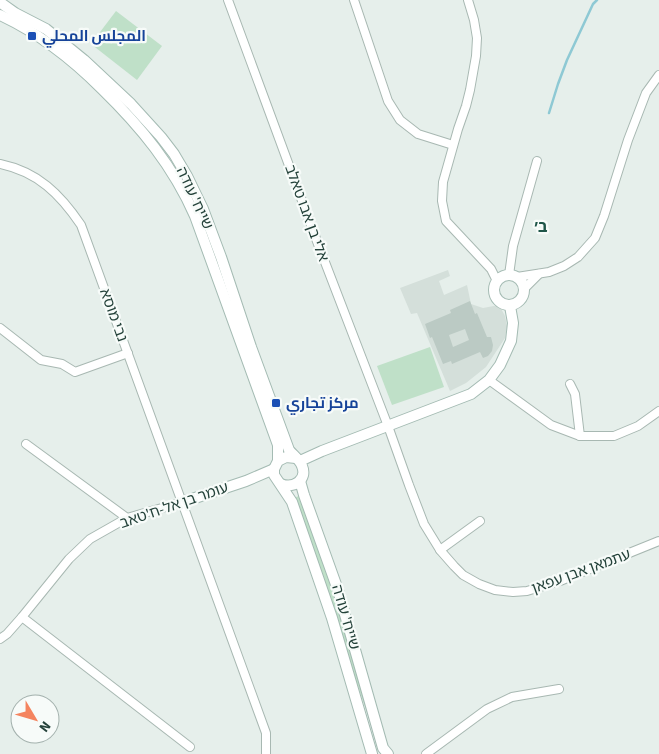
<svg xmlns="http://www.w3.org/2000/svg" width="659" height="754" viewBox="0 0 659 754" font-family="'Source Sans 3',Cairo,'Noto Sans Hebrew',sans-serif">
<rect width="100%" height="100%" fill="#e6efeb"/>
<path fill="#d4dfda" d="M 448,270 L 450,276 L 439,281 L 444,295 L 467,285 L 471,304 L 483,308 L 499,305 L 505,316 L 507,326 L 505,338 L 486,367 L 466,383 L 450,391 L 417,313 L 411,314 L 400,288 Z"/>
<g fill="#bfe0c8">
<path d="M 116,11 L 162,46 L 137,80 L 91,44 Z"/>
<path d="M 430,347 L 444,387 L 392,405 L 377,366 Z"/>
<path d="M 301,495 L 389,751 L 381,754 L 294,498 Z"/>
</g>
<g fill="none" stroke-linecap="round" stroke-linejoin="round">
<path stroke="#8ec9d4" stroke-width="2.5" d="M 549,113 L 558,84 L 567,60 L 593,4 L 597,0"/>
</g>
<path fill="#bbcac4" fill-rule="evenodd" d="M 470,301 L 475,314 L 477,313 L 487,337 L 491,337 L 493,345 L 492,351 L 488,356 L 483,358 L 480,352 L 452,364 L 451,361 L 443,364 L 432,337 L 430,338 L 425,324 L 451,313 L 450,310 ZM 465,329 L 469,340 L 453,347 L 449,335 Z"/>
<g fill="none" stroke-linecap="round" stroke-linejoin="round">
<g stroke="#a8b8b2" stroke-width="10">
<g id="street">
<path d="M 228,0 L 318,244 L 388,426 L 409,485 L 424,524 L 440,550 L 454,566 L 463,575 L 479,584 L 495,590 L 513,592 L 527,591 L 560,581 L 659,541"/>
<path d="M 354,0 L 388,101 L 400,120 L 418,134 L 453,145"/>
<path d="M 468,0 L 474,20 L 477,38 L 476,56 L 470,90 L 466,106 L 458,129 L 443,182 L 442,201 L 446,221 L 491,269 L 497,281"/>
<path d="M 0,164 C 38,172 60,194 81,225 L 266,733 L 266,754"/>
<path d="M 509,275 L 513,246 L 537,161"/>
<path d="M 517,277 L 549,272 L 564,266 L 578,257 L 595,238 L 604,216 L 628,140 L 646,93 L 659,75"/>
<path d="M 525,288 L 539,274"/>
<path d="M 0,328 L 41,360 L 62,364 L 75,372 L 128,353"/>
<path d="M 489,380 L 551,425 L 580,436 L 614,436 L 638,426 L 659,411"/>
<path d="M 570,384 L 575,394 L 580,436"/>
<path d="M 26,444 L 127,518"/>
<path d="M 440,550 L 480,521"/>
<path d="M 22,617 L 190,747"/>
<path d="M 0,639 L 7,634 L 22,617 L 69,559 L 90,539 L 127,518 L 183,502"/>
<path d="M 426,754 L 487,709 L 512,697 L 559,689"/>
</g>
</g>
<g stroke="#a4bbb3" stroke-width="12">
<g id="secondary">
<path d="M 1,3 L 15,13 L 46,29 L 84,60 L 131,104 L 161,137 L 174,154 L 187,176 L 203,209 L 221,257 L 251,347 L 289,450 C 293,455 300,460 302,466 C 308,480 293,489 281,484"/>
<path d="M 0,15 C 39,33 72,59 102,89 C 141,127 173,166 195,216 L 278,445 L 278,461"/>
<circle cx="509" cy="290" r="15"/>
<path d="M 296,458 L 286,457 L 278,461 L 274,469 L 274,475 L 292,502 L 332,618 L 372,754"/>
<path d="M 300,461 L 322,451 L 471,394 L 489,380 L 500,365 L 511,341 L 513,323 L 510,306"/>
<path d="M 300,481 L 304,495 L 338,590 L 383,748 L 388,754"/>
<path d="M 183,502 L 246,481 L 274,469"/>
</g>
</g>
<use href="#street" stroke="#fff" stroke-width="8"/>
<use href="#secondary" stroke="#fff" stroke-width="10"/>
</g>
<g fill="#1a4fb4" stroke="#f7fbf9" stroke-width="2">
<rect x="27" y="31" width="10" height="10" rx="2.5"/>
<rect x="271" y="398" width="10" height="10" rx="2.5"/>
</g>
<g text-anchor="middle" stroke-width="4.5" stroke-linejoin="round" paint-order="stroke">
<g font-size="15" font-weight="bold" fill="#164399" stroke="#f7fbf9" text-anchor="start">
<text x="42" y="41">المجلس المحلي</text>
<text x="286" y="408">مركز تجاري</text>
</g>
<g font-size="15" fill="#24423a" stroke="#f7fbf9">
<text transform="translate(195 198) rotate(65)" y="5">שייח' עודה</text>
<text transform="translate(307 213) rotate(70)" y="5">אלי בן אבו טאלב</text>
<text transform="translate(114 315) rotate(70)" y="5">נבי מוסא</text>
<text transform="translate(174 505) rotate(-19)" y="5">עומר בן אל-ח'טאב</text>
<text transform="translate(581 571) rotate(-20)" y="5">עתמאן אבן עפאן</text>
<text transform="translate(346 617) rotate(74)" y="5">שייח' עודה</text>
</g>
<g font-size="16" font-weight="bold" fill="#1f5548" stroke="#f7fbf9">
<text x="541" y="232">ב׳</text>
</g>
</g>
<g transform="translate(35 719) rotate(128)"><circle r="24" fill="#f7fbf9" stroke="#a3b1ad"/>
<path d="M0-4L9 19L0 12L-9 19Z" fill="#f4845f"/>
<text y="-8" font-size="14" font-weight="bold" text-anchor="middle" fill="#24423a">N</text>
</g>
</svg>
